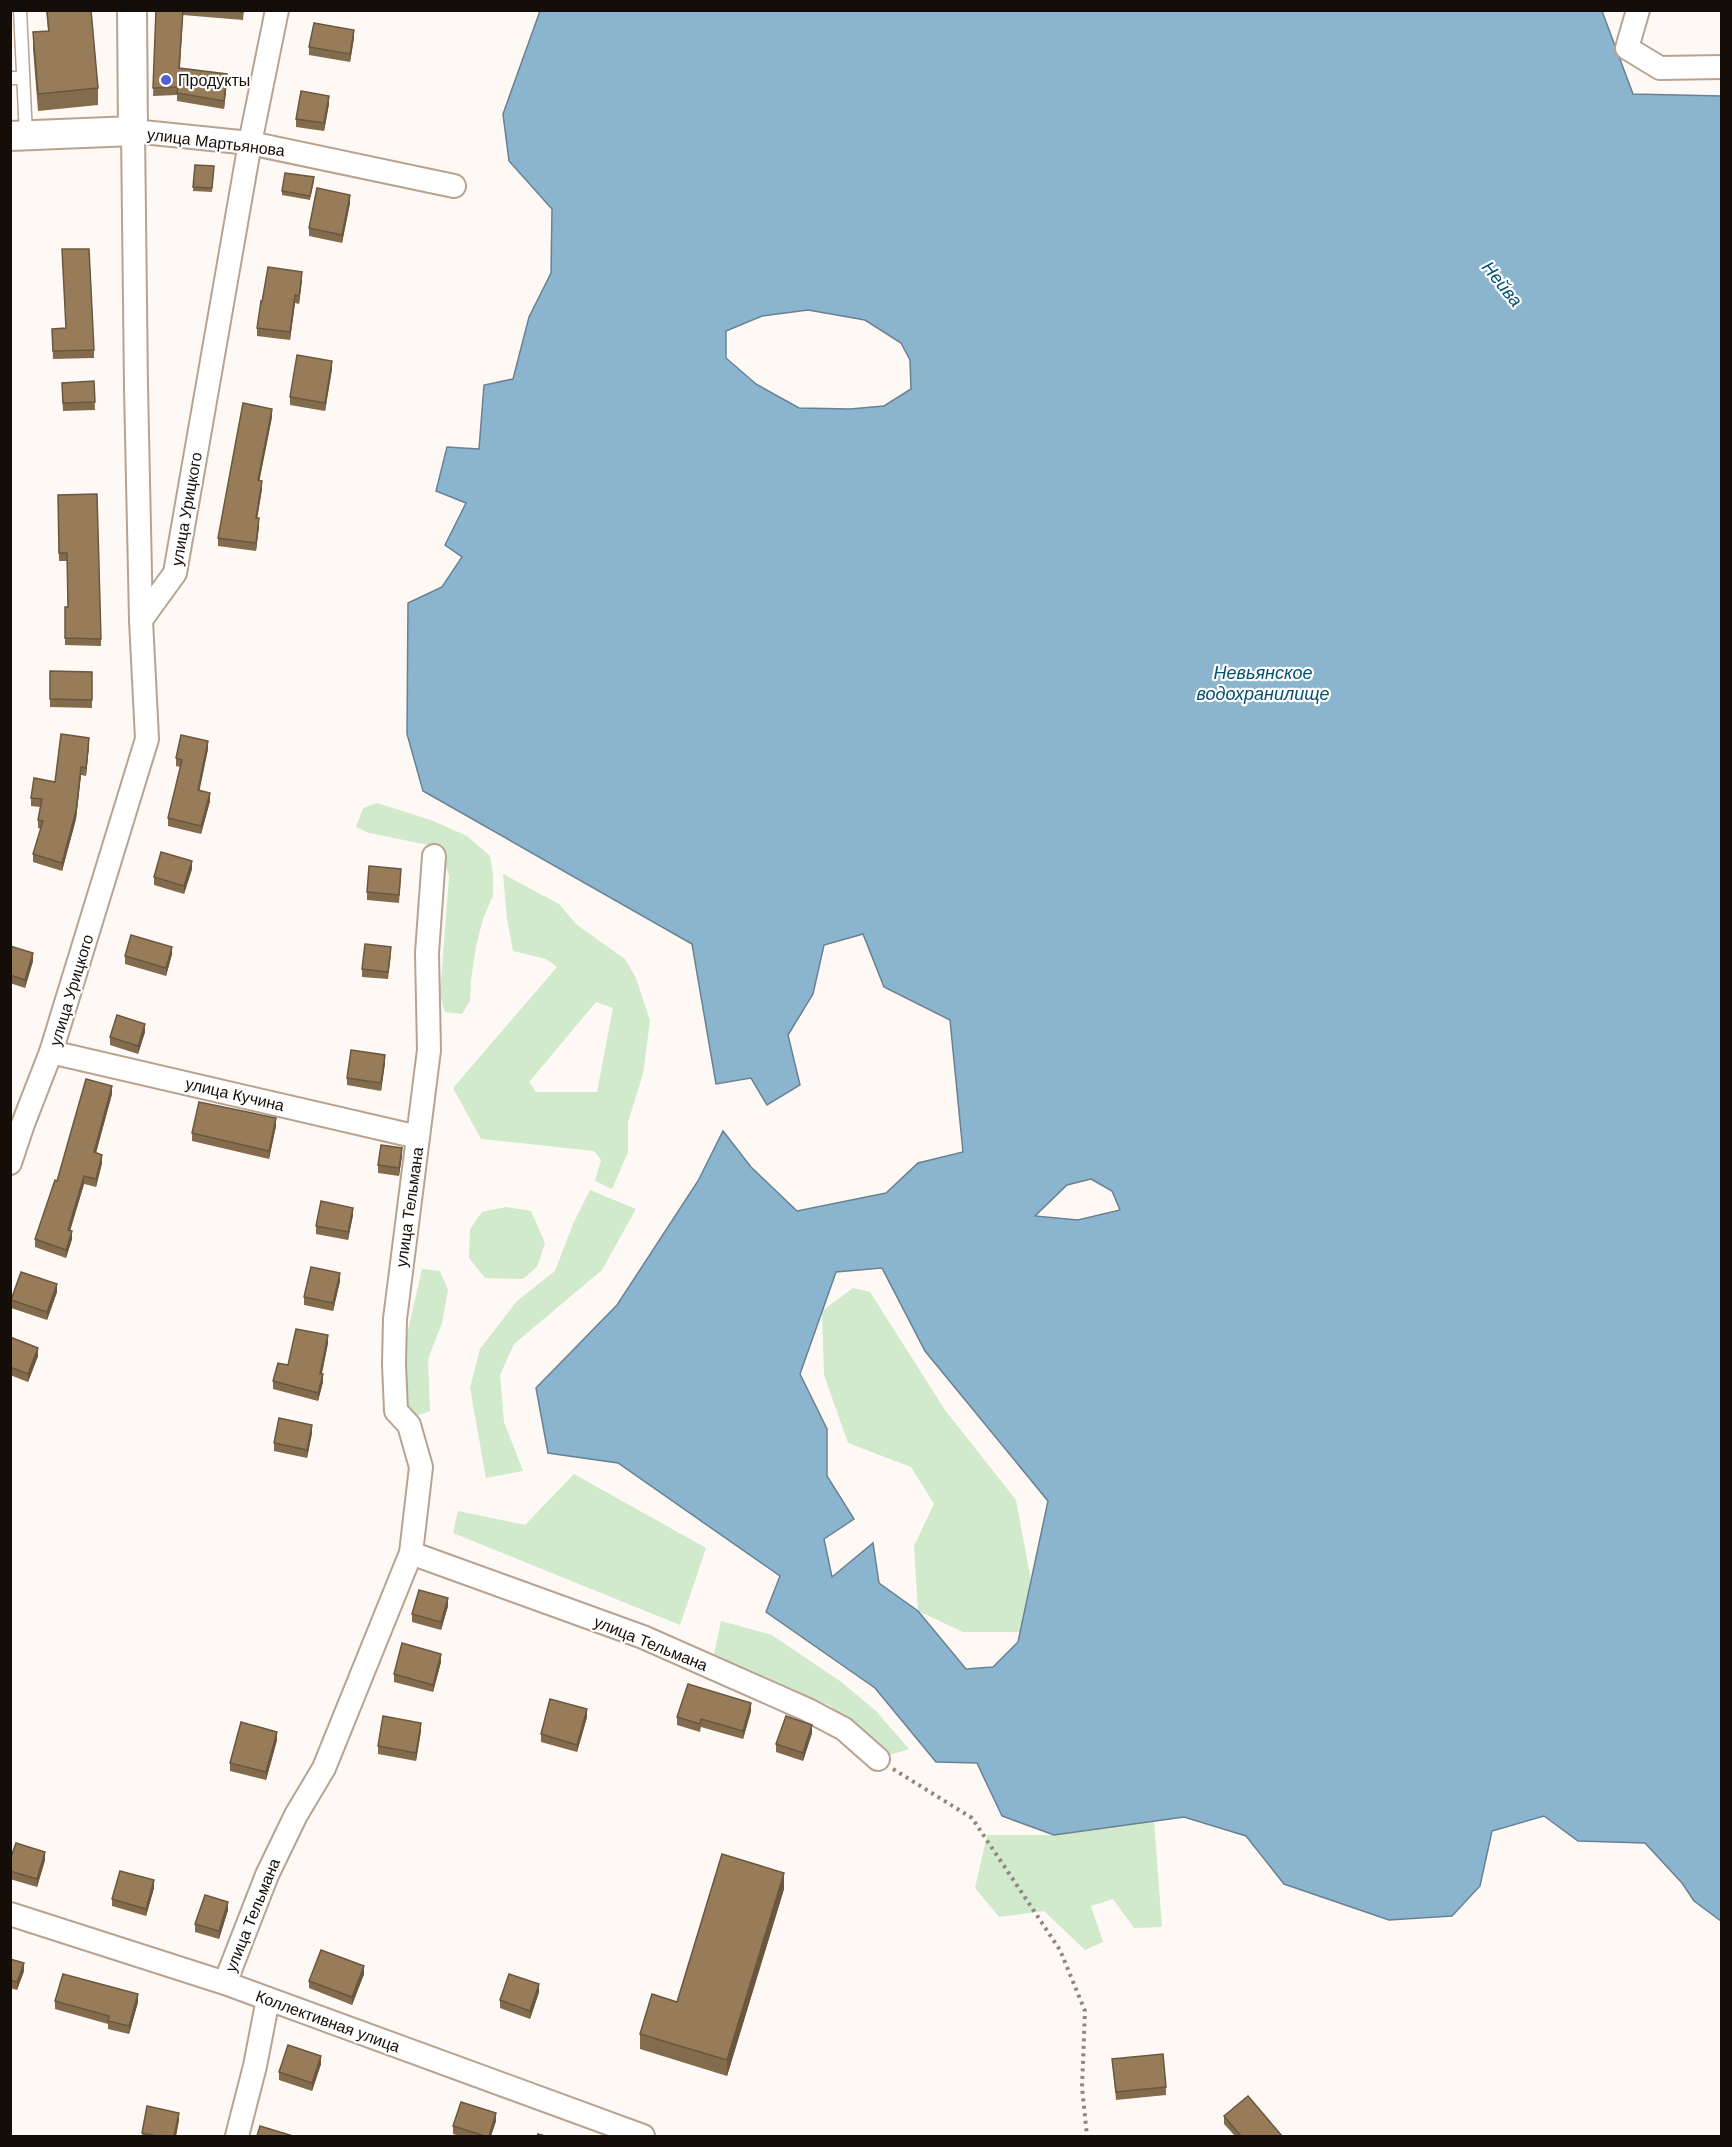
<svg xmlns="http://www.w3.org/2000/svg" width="1732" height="2147" viewBox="0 0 1732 2147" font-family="Arial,sans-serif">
<rect width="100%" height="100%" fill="#fef9f5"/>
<g fill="#d0eacb" fill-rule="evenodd">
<path d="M 377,803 L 431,820 L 467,836 L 490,856 L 493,874 L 493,895 L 483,919 L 476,946 L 471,980 L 470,1001 L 462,1014 L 445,1012 L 440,995 L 449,876 L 442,854 L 428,845 L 369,833 L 356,827 L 363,808 Z"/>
<path d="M 503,874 L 559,904 L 577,925 L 625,959 L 636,978 L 650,1021 L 643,1074 L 628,1122 L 628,1152 L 612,1189 L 595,1181 L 601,1160 L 594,1151 L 481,1139 L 453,1088 L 557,967 L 546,959 L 513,951 L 507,919 ZM 596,1002 L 613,1008 L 597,1092 L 536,1092 L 529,1082 Z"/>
<path d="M 590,1190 L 636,1209 L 602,1270 L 514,1344 L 500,1375 L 504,1422 L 523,1471 L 486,1478 L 470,1388 L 480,1349 L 517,1301 L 555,1271 L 573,1224 Z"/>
<path d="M 506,1207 L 531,1211 L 545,1243 L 537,1267 L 523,1279 L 485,1278 L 469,1258 L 470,1229 L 482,1212 Z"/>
<path d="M 422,1269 L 440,1271 L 448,1290 L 442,1323 L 428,1359 L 430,1411 L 408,1419 L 401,1391 L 404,1348 Z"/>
<path d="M 853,1288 L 870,1292 L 945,1410 L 1016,1500 L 1031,1581 L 1021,1632 L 963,1632 L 918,1611 L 914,1546 L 934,1504 L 911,1467 L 848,1443 L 824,1375 L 822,1311 Z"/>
<path d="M 574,1474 L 706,1548 L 680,1625 L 453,1533 L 458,1511 L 525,1525 Z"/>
<path d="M 721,1621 L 772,1635 L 840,1681 L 876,1711 L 909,1749 L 890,1755 L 830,1706 L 714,1654 Z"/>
<path d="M 1154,1821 L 1162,1927 L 1134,1928 L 1113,1899 L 1091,1906 L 1103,1942 L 1085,1950 L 1044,1911 L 999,1917 L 975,1888 L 987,1835 L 1054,1835 Z"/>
</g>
<path fill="#8bb4cf" stroke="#688293" stroke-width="1.5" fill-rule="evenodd" d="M 540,11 L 1602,11 L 1633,94 L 1721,96 L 1721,1921 L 1694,1901 L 1682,1883 L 1645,1843 L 1578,1841 L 1544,1816 L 1492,1831 L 1480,1886 L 1452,1916 L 1389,1920 L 1284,1884 L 1246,1836 L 1184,1817 L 1054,1835 L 1002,1816 L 977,1763 L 936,1762 L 875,1688 L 766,1612 L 780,1576 L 618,1463 L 548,1453 L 536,1388 L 617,1305 L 698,1181 L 723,1131 L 751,1167 L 797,1211 L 886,1193 L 918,1163 L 963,1152 L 950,1020 L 884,987 L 863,934 L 824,945 L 813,994 L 788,1035 L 800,1085 L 767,1105 L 751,1078 L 716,1084 L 692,944 L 423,791 L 407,734 L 408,603 L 442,587 L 462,557 L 445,545 L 466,503 L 436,491 L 447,447 L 479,449 L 484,385 L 513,379 L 529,317 L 551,273 L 552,209 L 509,161 L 503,114 ZM 808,310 L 865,320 L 901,343 L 910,360 L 911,389 L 884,406 L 850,409 L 799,408 L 756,384 L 726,358 L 726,331 L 762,316 ZM 1091,1179 L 1112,1191 L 1120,1210 L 1078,1220 L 1035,1216 L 1067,1185 ZM 882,1268 L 925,1351 L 1048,1501 L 1018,1642 L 993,1667 L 966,1669 L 918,1611 L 879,1583 L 873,1543 L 832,1577 L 824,1539 L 854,1519 L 827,1476 L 827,1429 L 800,1374 L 836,1272 Z"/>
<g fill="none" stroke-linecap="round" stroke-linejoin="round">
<g stroke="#b9a390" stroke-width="15">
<g id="service">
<path d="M 20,10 L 26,135"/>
<path d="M 10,78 L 23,78"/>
</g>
</g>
<g stroke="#b9a390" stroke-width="26">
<g id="minor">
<path d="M 1638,10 L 1627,48 L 1660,68 L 1722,67"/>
<path d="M 141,620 L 175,573 L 250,143 L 277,10"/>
<path d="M 51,1052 L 418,1137"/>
<path d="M 10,1163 L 23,1124 L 51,1052 L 147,739 L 141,620 L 136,387 L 133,131 L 250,143 L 454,186"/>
<path d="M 411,1553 L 643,1637 L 808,1710 L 844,1729 L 878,1759"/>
<path d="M 10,1914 L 225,1983 L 643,2136"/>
<path d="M 225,1983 L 267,1875 L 296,1815 L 324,1768 L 411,1553 L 421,1467 L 409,1425 L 396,1411 L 394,1364 L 395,1319 L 429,1050 L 427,953 L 434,856"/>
<path d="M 237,2136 L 255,2066 L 268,1999"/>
</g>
</g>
<g stroke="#b9a390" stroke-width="32">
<path id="tertiary" d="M 10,136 L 133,131 L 132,10"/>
</g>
<path stroke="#8d8782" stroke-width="4" stroke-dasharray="3 4.5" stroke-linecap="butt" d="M 893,1769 L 972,1818 L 1060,1950 L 1085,2011 L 1082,2087 L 1087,2136"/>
<use href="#service" stroke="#fff" stroke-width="12"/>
<use href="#minor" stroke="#fff" stroke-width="22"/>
<use href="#tertiary" stroke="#fff" stroke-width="28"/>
</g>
<g fill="#836b4d">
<path d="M 46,10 L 91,10 L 98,88 L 98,105 L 38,111 L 33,49 L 33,32 L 48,31 Z"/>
<path d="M 156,10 L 244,10 L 243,20 L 183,15 L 180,68 L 227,82 L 224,109 L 177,101 L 177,95 L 153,96 Z"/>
<path d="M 354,38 L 350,62 L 309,55 L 309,47 Z"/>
<path d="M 329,104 L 324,131 L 296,127 L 296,119 Z"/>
<path d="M 195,165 L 214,166 L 212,192 L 193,191 Z"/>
<path d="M 314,181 L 310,200 L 282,195 L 282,191 Z"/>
<path d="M 350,203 L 342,243 L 309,236 L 309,228 Z"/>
<path d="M 302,280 L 299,304 L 295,303 L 290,340 L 257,336 L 257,328 L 262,302 Z"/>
<path d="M 52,329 L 94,350 L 94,358 L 53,359 Z"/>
<path d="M 332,369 L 325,411 L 290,405 L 290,397 Z"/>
<path d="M 94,381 L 95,410 L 63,411 L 62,391 Z"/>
<path d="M 272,417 L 259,481 L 262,489 L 257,518 L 259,526 L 256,551 L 218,546 L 218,538 Z"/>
<path d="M 58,495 L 101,639 L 101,646 L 65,645 L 65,607 L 68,607 L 67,561 L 59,561 Z"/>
<path d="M 50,671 L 92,672 L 92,708 L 50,707 Z"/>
<path d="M 89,746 L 86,776 L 81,775 L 76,819 L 62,871 L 33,862 L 33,854 L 41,829 L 38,828 L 38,820 L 40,807 L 31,806 L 31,798 L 55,782 Z"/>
<path d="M 208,749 L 199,790 L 210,801 L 201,834 L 168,826 L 168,818 L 180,767 L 176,766 L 176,758 Z"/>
<path d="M 192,869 L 184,894 L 154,885 L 154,877 Z"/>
<path d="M 401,877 L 399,903 L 367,900 L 367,892 Z"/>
<path d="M 10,946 L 33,961 L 25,988 L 10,983 Z"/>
<path d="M 172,954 L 166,976 L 125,964 L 125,956 Z"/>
<path d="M 391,955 L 388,979 L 362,977 L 362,969 Z"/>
<path d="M 145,1032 L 138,1054 L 110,1045 L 110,1037 Z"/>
<path d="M 385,1063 L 381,1091 L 347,1085 L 347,1078 Z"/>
<path d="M 112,1094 L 96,1153 L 102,1163 L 96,1187 L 84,1184 L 70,1230 L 72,1239 L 66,1258 L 35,1247 L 35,1239 L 57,1181 Z"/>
<path d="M 276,1126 L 269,1159 L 192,1141 L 192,1133 Z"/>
<path d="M 402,1155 L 399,1176 L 378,1173 L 378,1165 Z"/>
<path d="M 353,1215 L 348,1240 L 316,1234 L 316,1226 Z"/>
<path d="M 340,1281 L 333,1311 L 304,1305 L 304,1297 Z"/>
<path d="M 57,1292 L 47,1320 L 11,1308 L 11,1300 Z"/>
<path d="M 10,1337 L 38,1356 L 28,1382 L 10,1375 Z"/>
<path d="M 328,1343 L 322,1374 L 323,1382 L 318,1401 L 273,1389 L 273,1381 L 288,1365 Z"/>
<path d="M 312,1433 L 307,1458 L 274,1451 L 274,1443 Z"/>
<path d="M 448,1606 L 441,1630 L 412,1622 L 412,1614 Z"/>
<path d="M 441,1662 L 433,1692 L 394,1682 L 394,1674 Z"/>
<path d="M 751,1711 L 743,1739 L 701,1727 L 700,1732 L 677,1725 L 677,1717 Z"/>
<path d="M 587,1717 L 577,1752 L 541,1742 L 541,1734 Z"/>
<path d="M 421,1731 L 416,1761 L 378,1754 L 378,1746 Z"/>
<path d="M 812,1733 L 803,1761 L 776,1752 L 776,1744 Z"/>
<path d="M 277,1740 L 266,1780 L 230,1771 L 230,1763 Z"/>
<path d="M 10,1860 L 45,1860 L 37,1887 L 10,1879 Z"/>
<path d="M 154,1888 L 146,1916 L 112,1906 L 112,1899 Z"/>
<path d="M 784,1889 L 727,2076 L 640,2049 L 640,2034 L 677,2002 Z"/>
<path d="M 228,1910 L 219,1939 L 195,1932 L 195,1924 Z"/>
<path d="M 10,1959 L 24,1971 L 17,1990 L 10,1988 Z"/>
<path d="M 364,1974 L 352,2005 L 309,1988 L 309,1981 Z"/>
<path d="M 539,1992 L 530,2019 L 500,2008 L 500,2000 Z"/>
<path d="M 55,2001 L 138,2002 L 129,2034 L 108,2029 L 108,2024 L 55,2009 Z"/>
<path d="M 1112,2059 L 1166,2087 L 1166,2095 L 1116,2100 Z"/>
<path d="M 321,2064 L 312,2091 L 279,2080 L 279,2072 Z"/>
<path d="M 1224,2116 L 1282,2136 L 1235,2136 L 1224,2124 Z"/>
<path d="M 179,2120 L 176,2136 L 142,2136 L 142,2133 Z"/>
<path d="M 496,2121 L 491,2136 L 460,2136 L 453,2134 L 453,2126 Z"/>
</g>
<g fill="#6a573f">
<path d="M 354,30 L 354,38 L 350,62 L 350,54 Z"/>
<path d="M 227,74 L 227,82 L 224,109 L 224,101 Z"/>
<path d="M 329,96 L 329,104 L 324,131 L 324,123 Z"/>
<path d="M 350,195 L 350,203 L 342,243 L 342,235 Z"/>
<path d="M 302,272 L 302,280 L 299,304 L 299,296 Z"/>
<path d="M 295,295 L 295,303 L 290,340 L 290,332 Z"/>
<path d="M 332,361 L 332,369 L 325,411 L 325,403 Z"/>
<path d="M 272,409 L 272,417 L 258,488 L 258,480 Z"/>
<path d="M 262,481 L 262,489 L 256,526 L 256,518 Z"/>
<path d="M 259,518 L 259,526 L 256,551 L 256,543 Z"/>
<path d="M 89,738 L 89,746 L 86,776 L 86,768 Z"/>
<path d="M 208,741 L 208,749 L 198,798 L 198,790 Z"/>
<path d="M 81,767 L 81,775 L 76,819 L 62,871 L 62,863 Z"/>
<path d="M 210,793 L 210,801 L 201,834 L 201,826 Z"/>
<path d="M 192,861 L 192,869 L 184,894 L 184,886 Z"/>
<path d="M 172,947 L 172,954 L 166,976 L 166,968 Z"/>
<path d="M 33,953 L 33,961 L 25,988 L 25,980 Z"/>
<path d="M 145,1024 L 145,1032 L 138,1054 L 138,1046 Z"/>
<path d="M 385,1055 L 385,1063 L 381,1091 L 381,1083 Z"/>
<path d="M 112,1086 L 112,1094 L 94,1160 L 94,1152 Z"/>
<path d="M 276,1118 L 276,1126 L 269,1159 L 269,1151 Z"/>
<path d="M 402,1148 L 402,1155 L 399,1176 L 399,1168 Z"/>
<path d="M 102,1155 L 102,1163 L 96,1187 L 96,1179 Z"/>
<path d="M 84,1176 L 84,1184 L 68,1238 L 68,1230 Z"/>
<path d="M 353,1208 L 353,1215 L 348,1240 L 348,1232 Z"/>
<path d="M 72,1231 L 72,1239 L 66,1258 L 66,1250 Z"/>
<path d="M 340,1273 L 340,1281 L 333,1311 L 333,1303 Z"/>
<path d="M 57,1284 L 57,1292 L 47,1320 L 47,1312 Z"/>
<path d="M 328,1335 L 328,1343 L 320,1381 L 320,1374 Z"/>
<path d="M 38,1348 L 38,1356 L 28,1382 L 28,1374 Z"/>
<path d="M 323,1374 L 323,1382 L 318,1401 L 318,1393 Z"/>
<path d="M 312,1425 L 312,1433 L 307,1458 L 307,1450 Z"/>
<path d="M 448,1598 L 448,1606 L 441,1630 L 441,1622 Z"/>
<path d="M 441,1654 L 441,1662 L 433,1692 L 433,1685 Z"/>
<path d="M 751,1703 L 751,1711 L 743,1739 L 743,1731 Z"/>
<path d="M 587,1709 L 587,1717 L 577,1752 L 577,1745 Z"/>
<path d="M 421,1723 L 421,1731 L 416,1761 L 416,1753 Z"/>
<path d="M 812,1725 L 812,1733 L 803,1761 L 803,1753 Z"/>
<path d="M 277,1732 L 277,1740 L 266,1780 L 266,1772 Z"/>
<path d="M 45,1852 L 45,1860 L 37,1887 L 37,1879 Z"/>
<path d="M 784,1873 L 784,1889 L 727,2076 L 727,2060 Z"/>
<path d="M 154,1880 L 154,1888 L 146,1916 L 146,1909 Z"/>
<path d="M 228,1902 L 228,1910 L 219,1939 L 219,1931 Z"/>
<path d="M 24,1963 L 24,1971 L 17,1990 L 17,1982 Z"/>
<path d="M 364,1966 L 364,1974 L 352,2005 L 352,1997 Z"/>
<path d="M 539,1984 L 539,1992 L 530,2019 L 530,2011 Z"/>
<path d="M 138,1994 L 138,2002 L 129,2034 L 129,2026 Z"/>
<path d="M 321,2056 L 321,2064 L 312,2091 L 312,2083 Z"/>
<path d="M 179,2113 L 179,2120 L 176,2136 L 174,2136 Z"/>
<path d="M 496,2113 L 496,2121 L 491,2136 L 489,2136 Z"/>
</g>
<g fill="#987c5a" stroke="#6a573f" stroke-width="1.5">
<path d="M 47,10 L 91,10 L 98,88 L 38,94 L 33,32 L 49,31 Z"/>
<path d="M 156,10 L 183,10 L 179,68 L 227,74 L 224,101 L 177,93 L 178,87 L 153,88 Z"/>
<path d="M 223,10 L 244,10 L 243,12 Z"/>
<path d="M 314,23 L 354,30 L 350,54 L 309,47 Z"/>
<path d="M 301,91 L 329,96 L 324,123 L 296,119 Z"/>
<path d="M 195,165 L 214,166 L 212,188 L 193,187 Z"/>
<path d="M 285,173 L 314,177 L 310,196 L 282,191 Z"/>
<path d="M 317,188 L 350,195 L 342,235 L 309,228 Z"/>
<path d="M 62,249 L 89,249 L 94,350 L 53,351 L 52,329 L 66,328 Z"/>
<path d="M 268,267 L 302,272 L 299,296 L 295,295 L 290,332 L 257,328 L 261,301 L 262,302 Z"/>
<path d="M 297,355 L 332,361 L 325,403 L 290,397 Z"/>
<path d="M 94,381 L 95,402 L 63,403 L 62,383 Z"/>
<path d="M 243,403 L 272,409 L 258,480 L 262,481 L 256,518 L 259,518 L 256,543 L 218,538 Z"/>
<path d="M 97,494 L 101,639 L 65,638 L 65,607 L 68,607 L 67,553 L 59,553 L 58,495 Z"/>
<path d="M 50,671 L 92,672 L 92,700 L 50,699 Z"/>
<path d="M 61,734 L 89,738 L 86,768 L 81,767 L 76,811 L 62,863 L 33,854 L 43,821 L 38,820 L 42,799 L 31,798 L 34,778 L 55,782 Z"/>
<path d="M 181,735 L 208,741 L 198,790 L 210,793 L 201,826 L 168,818 L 182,760 L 176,758 Z"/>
<path d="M 161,852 L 192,861 L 184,886 L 154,877 Z"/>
<path d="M 369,866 L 401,869 L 399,895 L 367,892 Z"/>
<path d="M 131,935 L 172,947 L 166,968 L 125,956 Z"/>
<path d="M 365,944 L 391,947 L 388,972 L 362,969 Z"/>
<path d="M 10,946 L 33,953 L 25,980 L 10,975 Z"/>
<path d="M 117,1015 L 145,1024 L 138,1046 L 110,1037 Z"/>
<path d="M 351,1050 L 385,1055 L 381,1083 L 347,1078 Z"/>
<path d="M 86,1079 L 112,1086 L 94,1152 L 102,1155 L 96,1179 L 84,1176 L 68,1230 L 72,1231 L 66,1250 L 35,1239 L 55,1180 L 57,1181 Z"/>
<path d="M 199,1102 L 276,1118 L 269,1151 L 192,1133 Z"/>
<path d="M 381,1145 L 402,1148 L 399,1168 L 378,1165 Z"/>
<path d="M 321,1201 L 353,1208 L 348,1232 L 316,1226 Z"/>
<path d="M 311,1267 L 340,1273 L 333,1303 L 304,1297 Z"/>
<path d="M 21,1272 L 57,1284 L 47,1312 L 11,1300 Z"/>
<path d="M 296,1329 L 328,1335 L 320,1374 L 323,1374 L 318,1393 L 273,1381 L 278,1363 L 288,1365 Z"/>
<path d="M 10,1337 L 38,1348 L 28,1374 L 10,1367 Z"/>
<path d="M 279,1418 L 312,1425 L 307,1450 L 274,1443 Z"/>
<path d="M 419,1590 L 448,1598 L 441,1622 L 412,1614 Z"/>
<path d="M 402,1643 L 441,1654 L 433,1685 L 394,1674 Z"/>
<path d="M 688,1684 L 751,1703 L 743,1731 L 701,1719 L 700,1724 L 677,1717 Z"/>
<path d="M 550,1699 L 587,1709 L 577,1745 L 541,1734 Z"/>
<path d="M 383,1716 L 421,1723 L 416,1753 L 378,1746 Z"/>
<path d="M 786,1716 L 812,1725 L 803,1753 L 776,1744 Z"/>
<path d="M 241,1722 L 277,1732 L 266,1772 L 230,1763 Z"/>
<path d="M 16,1843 L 45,1852 L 37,1879 L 10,1871 L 10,1860 Z"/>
<path d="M 722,1854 L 784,1873 L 727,2060 L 640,2034 L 652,1994 L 677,2002 Z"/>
<path d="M 120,1871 L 154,1880 L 146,1909 L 112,1899 Z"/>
<path d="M 205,1895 L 228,1902 L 219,1931 L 195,1924 Z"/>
<path d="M 321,1950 L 364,1966 L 352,1997 L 309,1981 Z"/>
<path d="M 10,1959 L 24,1963 L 17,1982 L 10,1980 Z"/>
<path d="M 63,1974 L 138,1994 L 129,2026 L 108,2021 L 109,2016 L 55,2001 Z"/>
<path d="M 509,1974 L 539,1984 L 530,2011 L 500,2000 Z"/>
<path d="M 288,2045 L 321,2056 L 312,2083 L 279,2072 Z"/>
<path d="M 1163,2054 L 1166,2087 L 1116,2092 L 1112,2059 Z"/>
<path d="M 1248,2096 L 1282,2136 L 1241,2136 L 1224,2116 Z"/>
<path d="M 461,2102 L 496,2113 L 489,2136 L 485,2136 L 453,2126 Z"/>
<path d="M 147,2106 L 179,2113 L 174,2136 L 157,2136 L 142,2133 Z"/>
<path d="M 260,2126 L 290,2135 L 289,2136 L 257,2136 Z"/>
<path d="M 538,2134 L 545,2136 L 537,2136 Z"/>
</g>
<circle fill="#515ed4" stroke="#fff" stroke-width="2" cx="166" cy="80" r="6"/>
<g text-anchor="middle" stroke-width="4.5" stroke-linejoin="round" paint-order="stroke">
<g font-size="16" fill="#150e08" stroke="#fff" text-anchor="start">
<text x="178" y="86">Продукты</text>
</g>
<g font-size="16" fill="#150e08" stroke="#fff">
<text transform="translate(216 142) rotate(7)" y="6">улица Мартьянова</text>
<text transform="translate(186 509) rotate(-80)" y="6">улица Урицкого</text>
<text transform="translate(71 990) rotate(-73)" y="6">улица Урицкого</text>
<text transform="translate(235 1094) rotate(13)" y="6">улица Кучина</text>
<text transform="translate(409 1207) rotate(-82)" y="6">улица Тельмана</text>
<text transform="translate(651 1643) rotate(22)" y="6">улица Тельмана</text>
<text transform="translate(252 1915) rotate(-68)" y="6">улица Тельмана</text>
<text transform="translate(328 2021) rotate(20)" y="6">Коллективная улица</text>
</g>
<g font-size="18" font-style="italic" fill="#015074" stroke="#fff">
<text transform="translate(1502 284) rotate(51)" y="6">Нейва</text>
<text x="1263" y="679">Невьянское<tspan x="1263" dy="21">водохранилище</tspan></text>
</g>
</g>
<rect width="1732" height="2147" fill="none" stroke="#150e08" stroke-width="24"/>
</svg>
